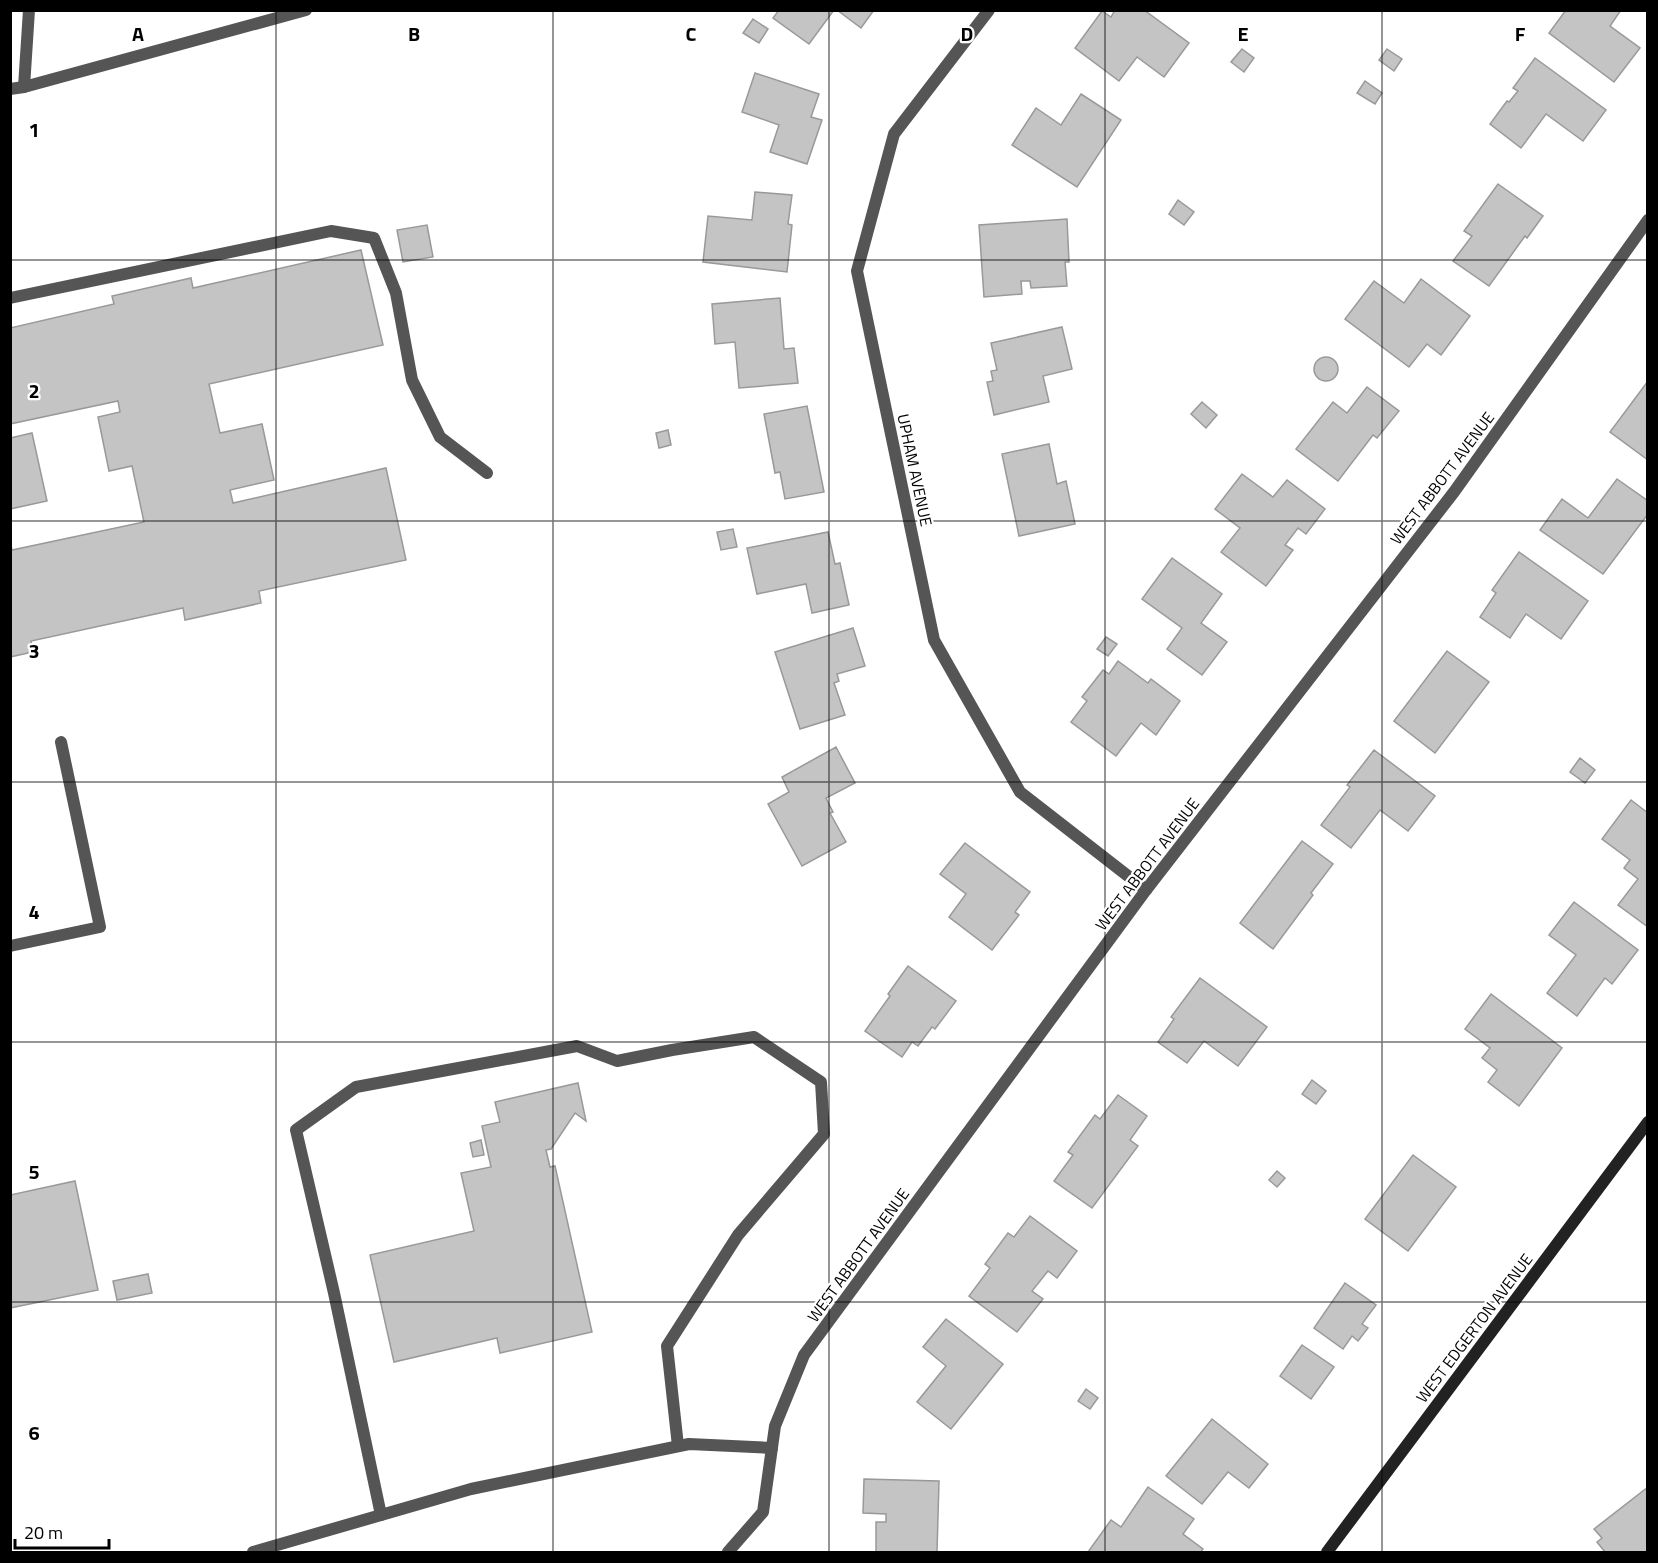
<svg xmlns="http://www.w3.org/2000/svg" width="1658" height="1563" viewBox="0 0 1658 1563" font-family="'Titillium Web',sans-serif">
<rect width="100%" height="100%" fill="#fff"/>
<g fill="#c4c4c4" stroke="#999" stroke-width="1.5">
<path d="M 779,10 L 834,10 L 809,44 L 773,18 Z"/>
<path d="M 837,10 L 874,10 L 861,28 Z"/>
<path d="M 1115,10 L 1144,10 L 1189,43 L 1164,77 L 1137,57 L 1119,81 L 1075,48 L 1102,11 L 1111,17 Z"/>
<path d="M 1566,10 L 1621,10 L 1610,26 L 1640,48 L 1614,82 L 1549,33 Z"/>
<path d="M 753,19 L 768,29 L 759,43 L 743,33 Z"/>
<path d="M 1242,49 L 1254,58 L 1244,72 L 1231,62 Z"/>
<path d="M 1387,49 L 1402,59 L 1394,71 L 1379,60 Z"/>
<path d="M 1535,58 L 1606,110 L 1583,141 L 1546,114 L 1521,148 L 1490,124 L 1507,101 L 1509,102 L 1518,91 L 1513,88 Z"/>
<path d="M 755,73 L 819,94 L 811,117 L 822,120 L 807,164 L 770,152 L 779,125 L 742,112 Z"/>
<path d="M 1365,81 L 1382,93 L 1375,104 L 1357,93 Z"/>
<path d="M 1081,94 L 1121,120 L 1077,187 L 1012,145 L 1036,108 L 1061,125 Z"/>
<path d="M 1498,184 L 1543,216 L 1527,238 L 1525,236 L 1489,286 L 1453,261 L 1472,236 L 1464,231 Z"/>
<path d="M 755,192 L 792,195 L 788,224 L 792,225 L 787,272 L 703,262 L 708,216 L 752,220 Z"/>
<path d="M 1178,200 L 1194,212 L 1184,225 L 1169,214 Z"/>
<path d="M 1067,219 L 1069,262 L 1065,262 L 1067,286 L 1031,288 L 1030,281 L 1021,281 L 1022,294 L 984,297 L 979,225 Z"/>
<path d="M 427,225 L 433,257 L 403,262 L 397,230 Z"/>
<path d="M 361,250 L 383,345 L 209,384 L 220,433 L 262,424 L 274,480 L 230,490 L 233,503 L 386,468 L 406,560 L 259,591 L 261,603 L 185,620 L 183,608 L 31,641 L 33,652 L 10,657 L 10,542 L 12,550 L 144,522 L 132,466 L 109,471 L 98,417 L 120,412 L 118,401 L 10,424 L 10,328 L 114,304 L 112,296 L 191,278 L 193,288 Z"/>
<path d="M 1421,279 L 1470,316 L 1441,355 L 1427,344 L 1409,367 L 1345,319 L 1374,281 L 1404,303 Z"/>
<path d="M 780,298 L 784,349 L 794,348 L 798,383 L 739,388 L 735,342 L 715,344 L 712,304 Z"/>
<path d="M 1062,327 L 1072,369 L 1043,376 L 1049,402 L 994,415 L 987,382 L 993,381 L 991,371 L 997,370 L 991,343 Z"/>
<circle cx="1326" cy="369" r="12"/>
<path d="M 1648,381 L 1648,460 L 1610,432 Z"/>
<path d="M 1367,387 L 1399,411 L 1377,438 L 1373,435 L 1338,481 L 1296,449 L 1333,402 L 1347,413 Z"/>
<path d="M 1202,402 L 1217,415 L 1206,428 L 1191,414 Z"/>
<path d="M 807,406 L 824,492 L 785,499 L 780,472 L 775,473 L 764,414 Z"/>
<path d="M 668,430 L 671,445 L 659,448 L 656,433 Z"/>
<path d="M 32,433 L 47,501 L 10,509 L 10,438 Z"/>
<path d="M 1049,444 L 1057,484 L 1066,481 L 1075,524 L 1019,536 L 1002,454 Z"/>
<path d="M 1242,474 L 1273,497 L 1287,480 L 1325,509 L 1306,534 L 1298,528 L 1285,545 L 1293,550 L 1266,586 L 1221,552 L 1240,528 L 1215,509 Z"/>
<path d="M 1617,479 L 1648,501 L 1648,514 L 1603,574 L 1540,530 L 1562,499 L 1588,518 Z"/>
<path d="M 733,529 L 737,547 L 721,550 L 717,532 Z"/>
<path d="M 828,532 L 835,564 L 840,563 L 849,605 L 812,613 L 806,584 L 757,594 L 747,548 Z"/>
<path d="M 1519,552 L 1588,601 L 1561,639 L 1526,614 L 1510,638 L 1480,617 L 1496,593 L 1492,590 Z"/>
<path d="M 1172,558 L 1222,594 L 1201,623 L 1227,642 L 1202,675 L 1167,649 L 1182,628 L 1142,599 Z"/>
<path d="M 853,628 L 865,666 L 837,674 L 839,681 L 834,683 L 845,715 L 800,729 L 775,652 Z"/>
<path d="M 1106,637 L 1117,644 L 1108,656 L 1097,649 Z"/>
<path d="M 1447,651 L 1489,682 L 1435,753 L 1394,721 Z"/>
<path d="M 1118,661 L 1148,683 L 1151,679 L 1180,701 L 1156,735 L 1141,723 L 1116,756 L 1071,722 L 1087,701 L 1082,697 L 1103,670 L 1109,674 Z"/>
<path d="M 836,747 L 855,783 L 826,798 L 833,812 L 830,813 L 846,842 L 802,866 L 768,804 L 789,792 L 782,777 Z"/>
<path d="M 1374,750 L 1435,796 L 1408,831 L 1380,810 L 1351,848 L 1321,825 L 1350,787 L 1347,785 Z"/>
<path d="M 1580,758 L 1595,770 L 1585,783 L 1570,772 Z"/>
<path d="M 1631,800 L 1648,813 L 1648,927 L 1618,905 L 1638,879 L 1624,868 L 1630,860 L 1602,839 Z"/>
<path d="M 1302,841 L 1333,864 L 1311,893 L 1313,895 L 1273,949 L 1240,923 Z"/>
<path d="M 965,843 L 1030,892 L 1015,912 L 1019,915 L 992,950 L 949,917 L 966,894 L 940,874 Z"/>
<path d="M 1574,902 L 1638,950 L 1612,984 L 1605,978 L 1577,1016 L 1547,993 L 1576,955 L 1549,935 Z"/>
<path d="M 908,966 L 956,1001 L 935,1029 L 932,1027 L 918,1046 L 912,1042 L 902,1057 L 865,1031 L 890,996 L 888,994 Z"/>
<path d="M 1200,978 L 1267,1027 L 1238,1066 L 1204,1041 L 1187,1063 L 1158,1042 L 1174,1019 L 1171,1017 Z"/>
<path d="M 1491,994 L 1562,1048 L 1519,1106 L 1488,1082 L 1497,1070 L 1482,1058 L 1490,1048 L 1465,1029 Z"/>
<path d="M 1312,1080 L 1326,1091 L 1316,1104 L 1302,1094 Z"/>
<path d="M 578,1083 L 586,1121 L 575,1113 L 551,1149 L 546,1150 L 550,1167 L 555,1166 L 592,1332 L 500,1353 L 497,1338 L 394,1362 L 370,1255 L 474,1231 L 461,1173 L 491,1167 L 482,1126 L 500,1122 L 495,1102 Z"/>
<path d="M 1118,1095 L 1147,1116 L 1130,1140 L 1138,1146 L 1092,1208 L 1054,1181 L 1073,1155 L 1068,1152 L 1095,1115 L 1100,1119 Z"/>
<path d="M 481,1140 L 484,1155 L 473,1157 L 470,1143 Z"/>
<path d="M 1413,1155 L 1456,1187 L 1408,1251 L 1365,1219 Z"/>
<path d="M 1277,1171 L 1285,1178 L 1277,1187 L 1269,1180 Z"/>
<path d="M 75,1181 L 98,1290 L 10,1308 L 10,1195 Z"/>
<path d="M 1030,1216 L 1077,1251 L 1057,1278 L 1048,1271 L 1032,1291 L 1043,1299 L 1017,1332 L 969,1296 L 990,1268 L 985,1264 L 1008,1233 L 1014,1237 Z"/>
<path d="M 148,1274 L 152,1293 L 117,1300 L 113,1281 Z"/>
<path d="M 1345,1283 L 1376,1305 L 1362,1324 L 1368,1328 L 1358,1341 L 1352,1336 L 1343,1349 L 1314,1328 Z"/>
<path d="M 946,1319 L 1003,1364 L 951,1429 L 917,1402 L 946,1366 L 923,1347 Z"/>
<path d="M 1302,1345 L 1334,1367 L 1311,1399 L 1280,1376 Z"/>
<path d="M 1086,1389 L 1098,1398 L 1090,1409 L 1078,1401 Z"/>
<path d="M 1212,1419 L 1268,1464 L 1249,1488 L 1228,1472 L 1202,1504 L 1166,1476 Z"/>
<path d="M 864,1479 L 939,1481 L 937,1552 L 876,1552 L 876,1522 L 886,1522 L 886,1514 L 863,1513 Z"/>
<path d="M 1148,1487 L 1194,1519 L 1183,1534 L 1203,1549 L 1201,1552 L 1088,1552 L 1111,1520 L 1121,1527 Z"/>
<path d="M 1648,1487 L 1648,1552 L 1605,1552 L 1597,1542 L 1602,1538 L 1594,1529 Z"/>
</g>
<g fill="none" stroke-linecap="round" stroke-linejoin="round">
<g stroke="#555" stroke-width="12">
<path d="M 24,87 L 29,10"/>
<path d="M 10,298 L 331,231 L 374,238 L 396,293 L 412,380 L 440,437 L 487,473"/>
<path d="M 10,946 L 100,927 L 61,742"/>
<path d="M 381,1515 L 334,1293 L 296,1130 L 356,1087 L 577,1046 L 617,1061 L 672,1050 L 754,1037 L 821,1082 L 824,1134 L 738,1235 L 667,1346 L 678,1446"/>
<path d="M 253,1552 L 471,1489 L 689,1444 L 772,1448"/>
</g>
<g stroke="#555" stroke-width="12">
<path d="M 989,10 L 894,134 L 857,271 L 934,640 L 1020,792 L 1146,890"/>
<path d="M 10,89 L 24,87 L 306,10"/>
<path d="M 728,1552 L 763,1512 L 775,1426 L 804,1355 L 1146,890 L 1454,492 L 1648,220"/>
</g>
<path stroke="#222" stroke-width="12" d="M 1327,1552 L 1648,1122"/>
</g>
<path fill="none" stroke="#000" stroke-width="1.5" stroke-opacity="0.55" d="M 276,10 L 276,1552M 553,10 L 553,1552M 829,10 L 829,1552M 1105,10 L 1105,1552M 1382,10 L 1382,1552M 10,260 L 1648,260M 10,521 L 1648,521M 10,782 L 1648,782M 10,1042 L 1648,1042M 10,1302 L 1648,1302"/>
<g text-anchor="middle" stroke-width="4.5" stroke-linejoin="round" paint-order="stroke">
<g font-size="16" fill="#000" stroke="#fff">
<text transform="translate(915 470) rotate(78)" y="6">UPHAM AVENUE</text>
<text transform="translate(1442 478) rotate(-53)" y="6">WEST ABBOTT AVENUE</text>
<text transform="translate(1147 864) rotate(-53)" y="6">WEST ABBOTT AVENUE</text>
<text transform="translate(858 1255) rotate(-54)" y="6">WEST ABBOTT AVENUE</text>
<text transform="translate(1474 1328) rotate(-53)" y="6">WEST EDGERTON AVENUE</text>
</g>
</g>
<g font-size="20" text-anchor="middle" font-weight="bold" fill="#000" stroke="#fff" stroke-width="4.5" stroke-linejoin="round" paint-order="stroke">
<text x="138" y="41">A</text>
<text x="414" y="41">B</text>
<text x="691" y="41">C</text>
<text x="967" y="41">D</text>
<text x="1243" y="41">E</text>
<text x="1520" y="41">F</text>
<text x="34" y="137">1</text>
<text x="34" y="398">2</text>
<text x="34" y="658">3</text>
<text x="34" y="919">4</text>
<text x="34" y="1179">5</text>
<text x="34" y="1440">6</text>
</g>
<rect width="1658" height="1563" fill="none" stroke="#000000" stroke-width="24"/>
<path d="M15 1539v9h94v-9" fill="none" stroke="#000000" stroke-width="3"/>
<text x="24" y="1539" font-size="18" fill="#000000" stroke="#ffffff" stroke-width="4.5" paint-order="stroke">20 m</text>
</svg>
